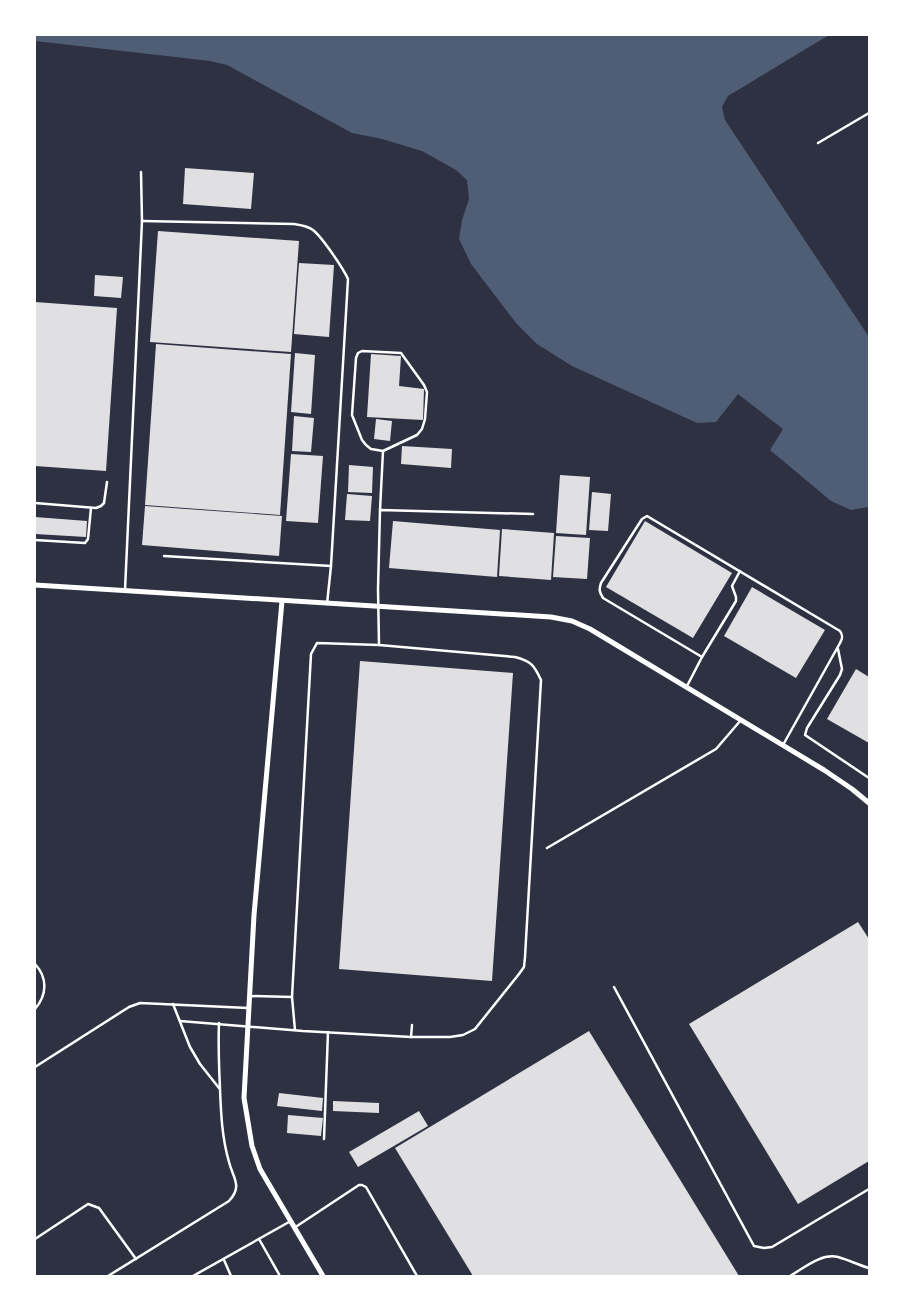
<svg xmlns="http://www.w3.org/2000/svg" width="904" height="1311" viewBox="0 0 904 1311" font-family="Montserrat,sans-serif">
<rect width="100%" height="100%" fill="#2d3142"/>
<path fill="#4f5d75" d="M 35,35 L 829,35 L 728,96 L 722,107 L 725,120 L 869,337 L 869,505 L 868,507 L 851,510 L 831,501 L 770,450 L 783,429 L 738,394 L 716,422 L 697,423 L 572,366 L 537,344 L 516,323 L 471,264 L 459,239 L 462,220 L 469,199 L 467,180 L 456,170 L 422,151 L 382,139 L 352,133 L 227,65 L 210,61 L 35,41 Z"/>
<g fill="#e0e0e3">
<path d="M 185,168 L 254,173 L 251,209 L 183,204 Z"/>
<path d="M 158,231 L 299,241 L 291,352 L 150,342 Z"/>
<path d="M 299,263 L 334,265 L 329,337 L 294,334 Z"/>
<path d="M 95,275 L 123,277 L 121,298 L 94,296 Z"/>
<path d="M 35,302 L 117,308 L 106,471 L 35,466 Z"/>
<path d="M 156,344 L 291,354 L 280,515 L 145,505 Z"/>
<path d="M 295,353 L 315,355 L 311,414 L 291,412 Z"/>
<path d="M 371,354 L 401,356 L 399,386 L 424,389 L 423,420 L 367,417 Z"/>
<path d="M 294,416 L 314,418 L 311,452 L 292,451 Z"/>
<path d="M 376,419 L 392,421 L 390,441 L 374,439 Z"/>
<path d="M 402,446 L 452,449 L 451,468 L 401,464 Z"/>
<path d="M 291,454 L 323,456 L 318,523 L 286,521 Z"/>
<path d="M 349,465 L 373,467 L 372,493 L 348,492 Z"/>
<path d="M 560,475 L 590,477 L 586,535 L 556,533 Z"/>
<path d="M 592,492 L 611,494 L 608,531 L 589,530 Z"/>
<path d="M 347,494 L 372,496 L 370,521 L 345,520 Z"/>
<path d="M 145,506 L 282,516 L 279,556 L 142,545 Z"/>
<path d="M 35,517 L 87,521 L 86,537 L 35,534 Z"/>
<path d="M 393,521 L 500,530 L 497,577 L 389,568 Z"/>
<path d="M 645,521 L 732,573 L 693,638 L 606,587 Z"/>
<path d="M 502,529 L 554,533 L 551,580 L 499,576 Z"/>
<path d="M 556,536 L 590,538 L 587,579 L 553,577 Z"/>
<path d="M 752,587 L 825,630 L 796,678 L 724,636 Z"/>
<path d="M 360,661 L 513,673 L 492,981 L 339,969 Z"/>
<path d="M 856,669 L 869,677 L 869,743 L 827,719 Z"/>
<path d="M 858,922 L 869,939 L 869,1161 L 798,1204 L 689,1024 Z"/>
<path d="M 589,1031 L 739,1276 L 473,1276 L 395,1148 Z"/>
<path d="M 279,1093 L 323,1098 L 322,1111 L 277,1106 Z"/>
<path d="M 333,1101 L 379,1103 L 379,1113 L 333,1111 Z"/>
<path d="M 419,1111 L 428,1126 L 358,1167 L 349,1152 Z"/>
<path d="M 288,1115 L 323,1118 L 321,1136 L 287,1133 Z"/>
</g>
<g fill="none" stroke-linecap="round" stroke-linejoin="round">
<g stroke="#fff" stroke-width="2.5">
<path d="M 818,143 L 869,113"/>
<path d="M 142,221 L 294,224 C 301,225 308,226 313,230 C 322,237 343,268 348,279 L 331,566 L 327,604"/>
<path d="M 362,351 L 401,353 L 424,385 L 427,392 L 425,419 L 422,429 L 417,435 L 383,451 L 371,449 L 366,445 L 362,440 L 352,415 L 356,358 L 358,353 Z"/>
<path d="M 35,503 L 96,508 L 101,506 L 104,503 L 107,482"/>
<path d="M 380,510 L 383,451"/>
<path d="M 35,540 L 85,543 L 88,539 L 91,508"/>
<path d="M 164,556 L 331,566"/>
<path d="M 125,590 L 142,221 L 141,172"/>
<path d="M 379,645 L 378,589 L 380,510 L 533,514"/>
<path d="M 838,649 L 842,669 L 840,675 L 807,728 L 805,735 L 869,778"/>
<path d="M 702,657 L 603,598 C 599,592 599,589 601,583 L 642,519 L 647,516 L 840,631 C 843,635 843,638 840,643 L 783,745"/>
<path d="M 687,686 L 702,657 L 736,601 L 736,597 L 732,586 L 740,571"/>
<path d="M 547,848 L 716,749 L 741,720"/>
<path d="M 35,964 C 48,978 47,995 35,1009"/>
<path d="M 614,987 L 754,1246 L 764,1248 L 772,1247 L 869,1189"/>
<path d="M 250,996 L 292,997"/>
<path d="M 173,1004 L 190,1047 L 200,1064 L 219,1088"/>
<path d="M 180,1021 L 303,1031 L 411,1037 L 450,1037 L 463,1035 L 475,1029 L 519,974 L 524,967 L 525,957 L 541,680 C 534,665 531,661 515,657 L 379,645 L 317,643 L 311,654 L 292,997 L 295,1030"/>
<path d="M 411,1037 L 412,1025"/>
<path d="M 35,1067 L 129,1007 L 140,1003 L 248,1008"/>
<path d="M 324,1139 L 328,1032"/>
<path d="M 294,1228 L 359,1185 L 362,1185 L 366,1187 L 417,1276"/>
<path d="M 35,1239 L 88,1204 L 99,1208 L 136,1259"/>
<path d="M 259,1239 L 280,1276"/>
<path d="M 224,1260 L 231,1276"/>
<path d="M 108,1276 L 229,1201 C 243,1186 233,1178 229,1162 C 222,1138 221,1114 220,1089 C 219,1067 218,1046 219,1023"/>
<path d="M 193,1276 L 289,1222"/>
<path d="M 790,1276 C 804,1268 821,1253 838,1257 C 849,1260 858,1265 869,1268"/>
</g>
<g stroke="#fff" stroke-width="5">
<path d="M 35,585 L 551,617 L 572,621 L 590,629 L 824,770 L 852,789 L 869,803"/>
<path d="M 282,601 L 254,915 L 244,1098 L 252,1146 L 260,1169 L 323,1276"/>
</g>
</g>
<rect width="904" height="1311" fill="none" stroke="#ffffff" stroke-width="72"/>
</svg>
